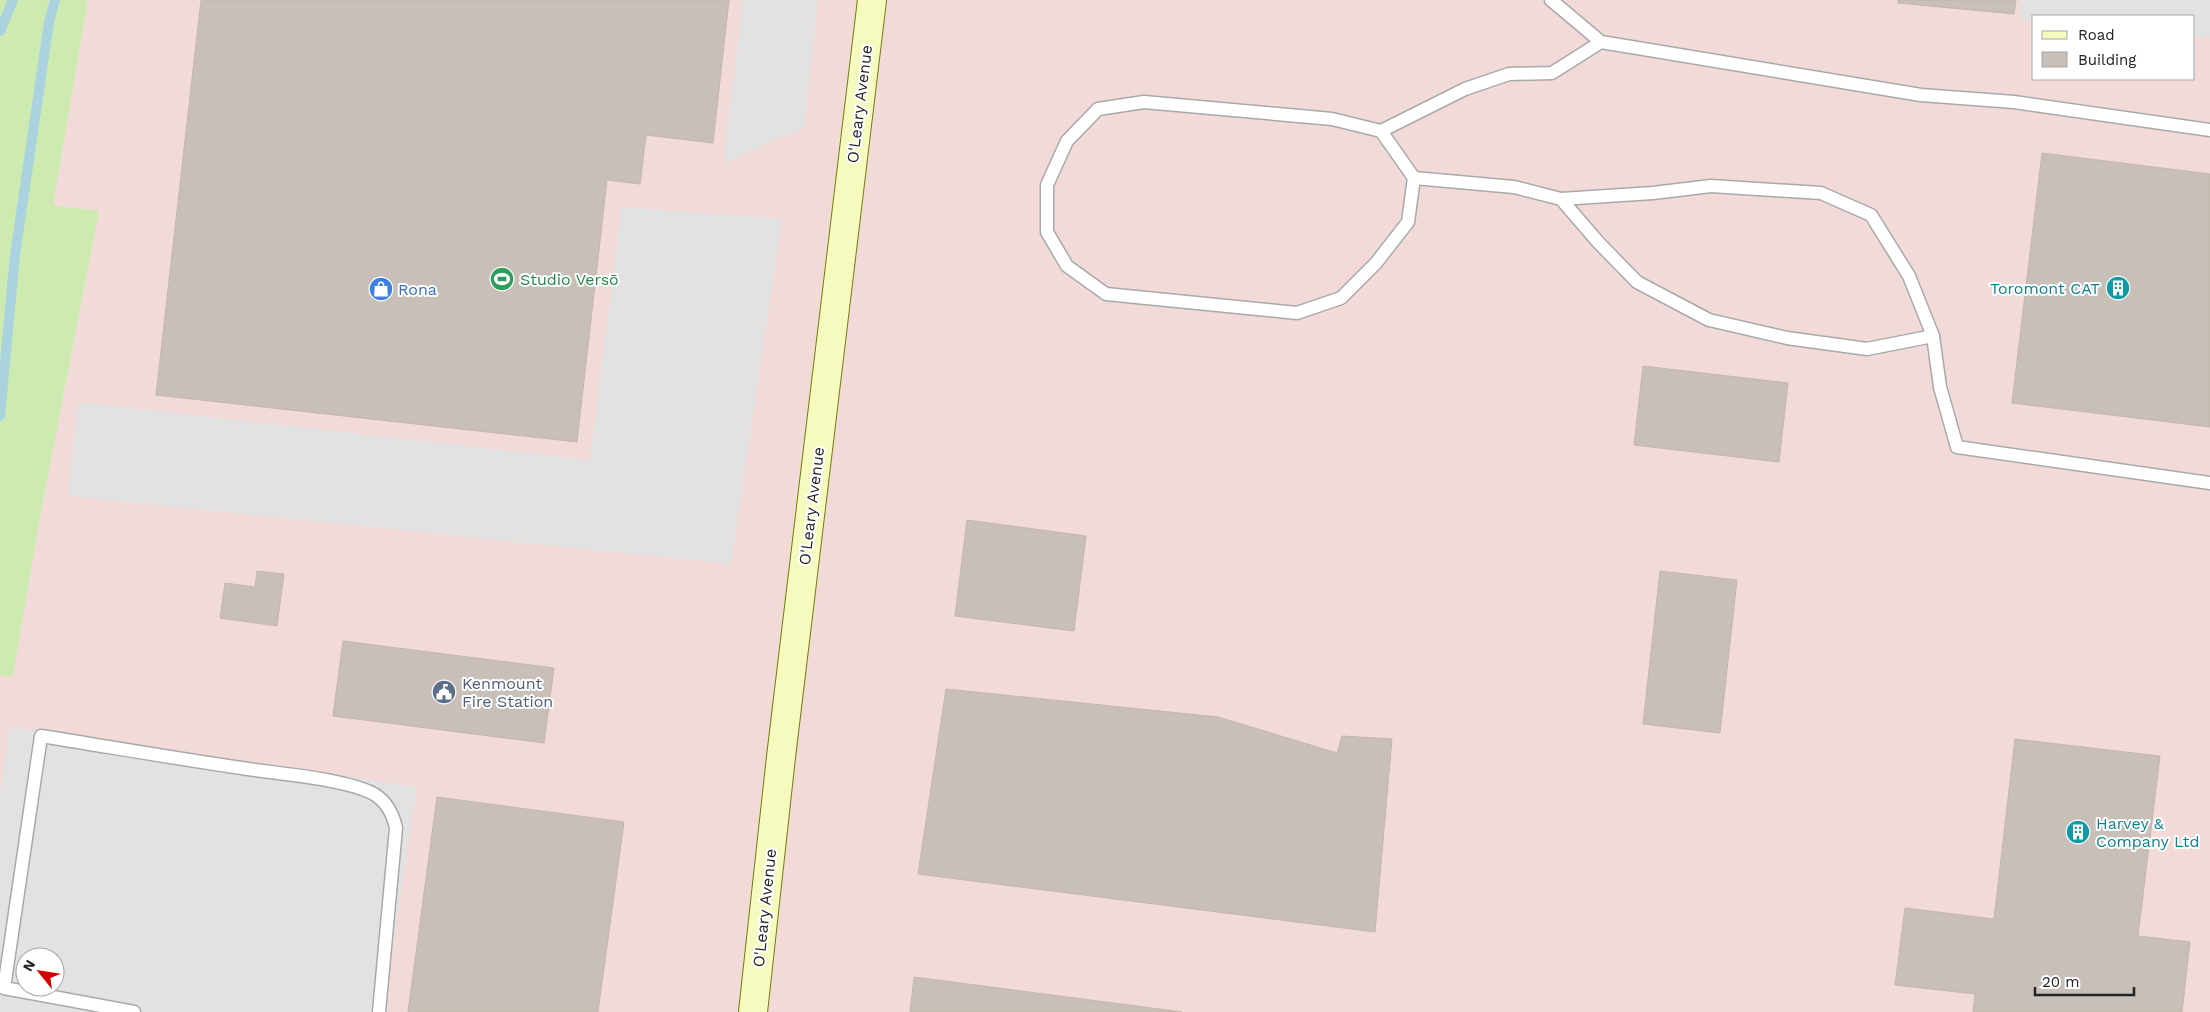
<svg xmlns="http://www.w3.org/2000/svg" width="2210" height="1012" viewBox="0 0 2210 1012" font-family="'Work Sans',sans-serif">
<rect width="100%" height="100%" fill="#f2efe9"/>
<path fill="#f2dad9" fill-rule="evenodd" d="M 88,0 L 2210,0 L 2210,1012 L 0,1012 L 0,676 L 13,676 L 39,523 L 99,211 L 53,205 ZM 2034,16 L 2194,16 L 2194,79 L 2034,79 ZM 25,957 L 55,957 L 55,987 L 25,987 Z"/>
<path fill="#cdebb0" d="M 0,0 L 88,0 L 53,205 L 99,211 L 39,523 L 13,676 L 0,676 Z"/>
<g fill="#e2e2e2" fill-rule="evenodd">
<path d="M 743,0 L 818,0 L 804,127 L 723,164 Z"/>
<path d="M 2022,0 L 2210,0 L 2210,37 L 2194,36 L 2194,16 L 2034,16 L 2034,21 L 2020,20 Z"/>
<path d="M 622,207 L 782,219 L 731,564 L 68,496 L 78,402 L 590,460 Z"/>
<path d="M 10,727 L 417,787 L 383,1012 L 0,1012 L 0,795 ZM 25,957 L 55,957 L 55,987 L 25,987 Z"/>
</g>
<g fill="none" stroke-linecap="round" stroke-linejoin="round">
<g stroke="#aad3df" stroke-width="10">
<path d="M 0,31 L 13,0"/>
<path d="M 0,416 L 15,255 L 49,22 L 55,0"/>
</g>
</g>
<g fill="#c7bfb8" stroke="#c4b6ab">
<path d="M 201,0 L 729,0 L 713,143 L 646,135 L 640,184 L 607,180 L 577,442 L 156,395 Z"/>
<path d="M 1898,0 L 2016,0 L 2014,14 L 1898,3 Z"/>
<path d="M 2042,153 L 2210,174 L 2210,427 L 2012,403 Z"/>
<path d="M 1643,366 L 1788,383 L 1779,462 L 1634,445 Z"/>
<path d="M 967,520 L 1086,536 L 1074,631 L 955,616 Z"/>
<path d="M 257,571 L 284,574 L 277,626 L 220,618 L 225,583 L 255,587 Z"/>
<path d="M 1660,571 L 1737,580 L 1720,733 L 1643,724 Z"/>
<path d="M 343,641 L 554,668 L 544,743 L 333,716 Z"/>
<path d="M 946,689 L 1218,717 L 1337,753 L 1342,736 L 1392,739 L 1375,932 L 918,874 Z"/>
<path d="M 2015,739 L 2160,756 L 2138,936 L 2190,942 L 2182,1012 L 1973,1012 L 1975,994 L 1895,985 L 1905,908 L 1994,919 Z"/>
<path d="M 437,797 L 624,822 L 598,1012 L 408,1012 Z"/>
<path d="M 914,977 L 1182,1012 L 910,1012 Z"/>
</g>
<g fill="none" stroke-linecap="round" stroke-linejoin="round">
<g stroke="#a9a9a9" stroke-width="15">
<g id="lane">
<path d="M 1551,0 L 1601,42 L 1921,95 L 2014,102 L 2210,130"/>
<path d="M 1144,102 L 1332,119 L 1381,131 L 1414,178 L 1408,222 L 1376,263 L 1341,298 L 1297,313 L 1106,294 L 1067,266 L 1047,232 L 1047,185 L 1067,141 L 1098,109 Z"/>
<path d="M 1381,131 L 1465,89 L 1509,74 L 1552,73 L 1601,42"/>
<path d="M 1414,178 L 1514,187 L 1561,199 L 1653,193 L 1711,186 L 1821,193 L 1871,215 L 1909,276 L 1933,336 L 1940,387 L 1957,447 L 2210,483"/>
<path d="M 1561,199 L 1598,242 L 1637,282 L 1709,320 L 1787,338 L 1867,349 L 1933,336"/>
<path d="M 134,1012 L 4,988 L 41,736 C 110,747 179,759 248,769 C 281,774 346,779 374,794 C 387,802 393,814 396,828 L 379,1012"/>
</g>
</g>
<g stroke="#707d05" stroke-width="30">
<path id="secondary" d="M 753,1012 L 781,757 L 872,0"/>
</g>
<use href="#lane" stroke="#fff" stroke-width="12"/>
<use href="#secondary" stroke="#f7fabf" stroke-width="28"/>
</g>
<defs>
<g id="stadium-disc" transform="scale(1.25)"><circle r="9.5" fill="#2e9e5b" stroke="#fff"/><path d="M0-5a6.5 5 0 1 0 0 10a6.5 5 0 1 0 0-10ZM-3.5-1.8h7v3.6h-7Z" fill="#fff"/></g>
<g id="building-disc" transform="scale(1.25)"><circle r="9.5" fill="#0f9aa8" stroke="#fff"/><path d="M-4-6H4V6H1V3H-1V6H-4ZM-2.5-4.3h1.7v1.8h-1.7ZM.8-4.3h1.7v1.8H.8ZM-2.5-1h1.7V.8h-1.7ZM.8-1h1.7V.8H.8Z" fill="#fff"/></g>
<g id="shop-disc" transform="scale(1.25)"><circle r="9.5" fill="#3f7fe0" stroke="#fff"/><path d="M-5-2.5h2.3a2.7 3.5 0 0 1 5.4 0H5L5.5 6h-11ZM-1.5-2.5h3a1.5 2.3 0 0 0-3 0Z" fill="#fff"/></g>
<g id="civic-disc" transform="scale(1.25)"><circle r="9.5" fill="#5c6f8a" stroke="#fff"/><path d="M-.6-6.5H3V-4.5H.6V-3L4-1V1h2V6H-6V1h2V-1L-.6-3ZM-1.2 2.5V6h2.4V2.5Z" fill="#fff"/></g>
</defs>
<g fill-rule="evenodd">
<use href="#stadium-disc" x="502" y="279"/>
<use href="#building-disc" x="2118" y="288"/>
<use href="#shop-disc" x="381" y="289"/>
<use href="#civic-disc" x="444" y="692"/>
<use href="#building-disc" x="2078" y="832"/>
</g>
<g text-anchor="middle" stroke-width="4" stroke-linejoin="round" paint-order="stroke">
<g font-size="16" fill="#222" stroke="#fff">
<text transform="translate(859 104) rotate(-83)" y="6">O'Leary Avenue</text>
<text transform="translate(811 506) rotate(-83)" y="6">O'Leary Avenue</text>
<text transform="translate(764 908) rotate(-84)" y="6">O'Leary Avenue</text>
</g>
<g font-size="16" fill="#27864d" stroke="#fff" text-anchor="start">
<text x="520" y="285">Studio Versō</text>
</g>
<g font-size="16" fill="#0d838f" stroke="#fff" text-anchor="end">
<text x="2100" y="294">Toromont CAT</text>
<text x="2096" y="829" text-anchor="start">Harvey &amp;<tspan x="2096" dy="18">Company Ltd</tspan></text>
</g>
<g font-size="16" fill="#366cbe" stroke="#fff" text-anchor="start">
<text x="398" y="295">Rona</text>
</g>
<g font-size="16" fill="#4e5e75" stroke="#fff" text-anchor="start">
<text x="462" y="689">Kenmount<tspan x="462" dy="18">Fire Station</tspan></text>
</g>
</g>
<rect x="2032" y="15" width="162" height="65" fill="#ffffff" stroke="#a7a7a7"/>
<rect x="2042" y="31" width="25" height="8" fill="#f7fabf" stroke="#a7a7a7"/>
<text x="2078" y="40" font-size="15" fill="#222222">Road</text>
<rect x="2042" y="52" width="25" height="15" fill="#c7bfb8" stroke="#a7a7a7"/>
<text x="2078" y="65" font-size="15" fill="#222222">Building</text>
<g transform="translate(40 972) rotate(300)"><circle r="24" fill="#ffffff" stroke="#a7a7a7"/>
<path d="M0-4L9 19L0 12L-9 19Z" fill="#d40000"/>
<text y="-8" font-size="14" font-weight="bold" text-anchor="middle" fill="#222222">N</text>
</g>
<path d="M2035 987v8h99v-8" fill="none" stroke="#222222" stroke-width="2.5"/>
<text x="2042" y="987" font-size="15" fill="#222222" stroke="#ffffff" stroke-width="4" paint-order="stroke">20 m</text>
</svg>
